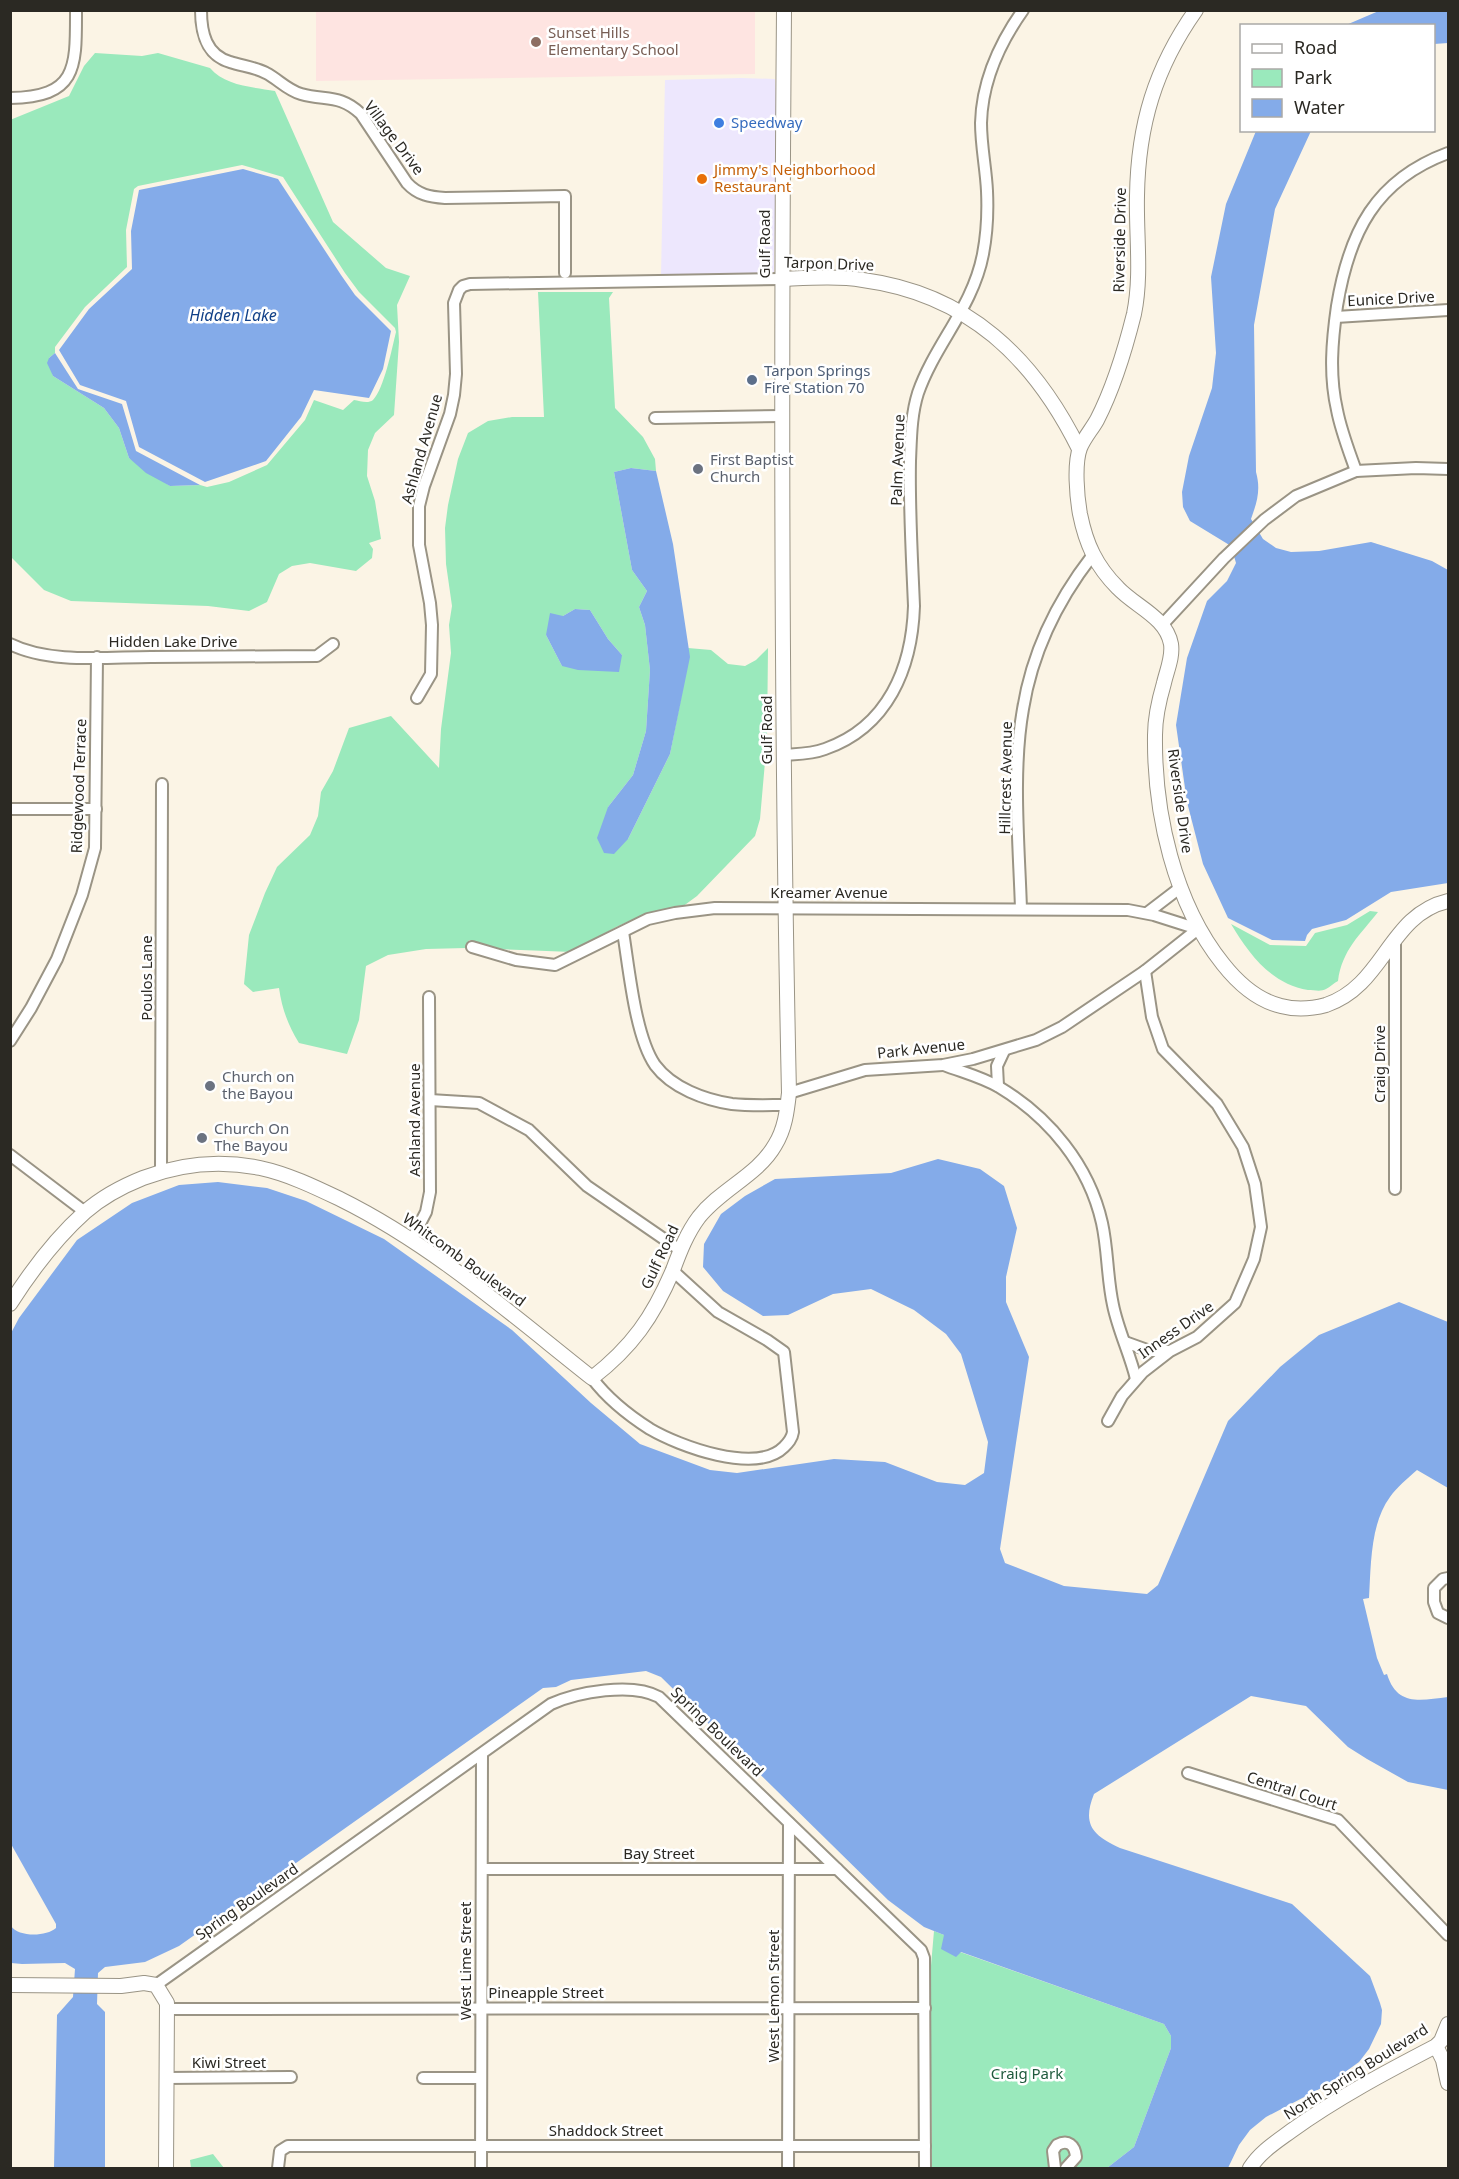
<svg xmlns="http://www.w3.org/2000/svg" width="1459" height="2179" viewBox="0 0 1459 2179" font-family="'Noto Sans',sans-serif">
<rect width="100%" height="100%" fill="#fbf4e5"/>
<path fill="#ede7fd" d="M 741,78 L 775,79 L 777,108 L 774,274 L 661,275 L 665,80 Z"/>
<path fill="#fee4e1" d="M 316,11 L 755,11 L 755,74 L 316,81 Z"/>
<g fill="#9ae9bc" fill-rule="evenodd">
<path d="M 95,53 L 142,56 L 158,53 L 210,68 C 225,86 253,87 275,91 L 333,222 L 386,268 L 410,276 L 397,305 L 399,342 L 394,415 L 375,433 L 368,450 L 367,476 L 375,501 L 381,539 L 369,543 L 373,549 L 372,558 L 356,571 L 310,563 L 292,566 L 279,574 L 267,602 L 249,611 L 208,606 L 71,601 L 44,590 L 11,557 L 10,120 L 69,96 L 84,66 ZM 242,165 L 283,177 L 345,273 L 359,292 L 395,328 L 396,332 C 392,348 384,389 373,400 C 368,404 360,401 354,400 L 343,410 L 314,400 L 305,420 L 267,465 L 229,482 L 207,487 L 200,485 L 170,486 L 129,458 L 119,428 L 104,408 L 53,376 L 49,358 L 55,353 L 55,347 L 85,307 L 127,267 L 126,230 L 134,189 L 138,186 Z"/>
<path d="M 538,292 L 613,292 L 609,298 L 615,408 L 643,437 L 655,459 L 656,471 L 631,468 L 614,472 L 632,570 L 647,591 L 639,607 L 645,625 L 650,670 L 646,731 L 633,775 L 608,807 L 628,839 L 670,754 L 689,657 L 688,648 L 711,650 L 728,664 L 745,666 L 756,660 L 768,648 L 767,739 L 760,819 L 755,836 L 697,896 L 682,907 L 645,914 L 616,927 L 572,952 L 496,949 L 469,940 L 466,948 L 426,949 L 388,955 L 366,966 L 359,1020 L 347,1054 L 299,1043 C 288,1025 282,1009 279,988 L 253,992 L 244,984 L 249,935 L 265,893 L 277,867 L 310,835 L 318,816 L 321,792 L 333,771 L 349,728 L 391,716 L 439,768 L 441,729 L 451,653 L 449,625 L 452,606 L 446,564 L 445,528 L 448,505 L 458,459 L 468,433 L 488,421 L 512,417 L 544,417 ZM 575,609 L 590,610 L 608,639 L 622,655 L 562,666 L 546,635 L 563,616 Z"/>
<path d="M 1370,911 L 1378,912 C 1360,935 1342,950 1338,981 C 1334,983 1330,987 1326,989 C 1321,992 1314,990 1308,990 C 1271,984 1249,954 1231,924 L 1270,945 L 1306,946 L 1315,933 L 1347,925 Z"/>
<path d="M 934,1931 L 944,1935 L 960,1952 L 1164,2024 L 1171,2036 L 1171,2048 L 1134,2147 L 1107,2168 L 932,2168 L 930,1977 Z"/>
<path d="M 213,2154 L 224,2168 L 191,2168 L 190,2160 Z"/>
</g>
<g fill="#84abe9">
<path d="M 1381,10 L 1448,11 L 1448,43 L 1434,44 L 1434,26 L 1346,25 Z"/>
<path d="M 1256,131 L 1311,131 L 1275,209 L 1254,325 L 1256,472 C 1261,490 1257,502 1251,519 L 1263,539 L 1276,548 L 1291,552 L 1319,551 L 1371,542 L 1432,561 L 1448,570 L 1448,883 L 1391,892 L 1346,920 L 1312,929 L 1307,935 L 1305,941 L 1272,940 L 1228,918 L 1203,864 L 1187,802 L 1176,725 L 1187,658 L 1207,601 L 1227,581 L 1236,563 L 1231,546 L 1190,521 L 1183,507 L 1182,492 L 1189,456 L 1212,388 L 1216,353 L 1211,277 L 1226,204 Z"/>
<path d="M 243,169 L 278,179 L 341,275 L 355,295 L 391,331 L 383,369 L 369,398 L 314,390 L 301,417 L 266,461 L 205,482 L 139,447 L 126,401 L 80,385 L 59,350 L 89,309 L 132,269 L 131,231 L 139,190 Z"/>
<path d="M 55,353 L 78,389 L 122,404 L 136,451 L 200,485 L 170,486 L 146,473 L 129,458 L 119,428 L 104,408 L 53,376 L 47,363 L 49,358 Z"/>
<path d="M 631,468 L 656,471 L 673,544 L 690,657 L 670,754 L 628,839 L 614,854 L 604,853 L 597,838 L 608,807 L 633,775 L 646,731 L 650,670 L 645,625 L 639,607 L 647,591 L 632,570 L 614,472 Z"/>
<path d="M 575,609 L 590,610 L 608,639 L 622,655 L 619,672 L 578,670 L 562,666 L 546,635 L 550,613 L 563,616 Z"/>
<path d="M 938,1159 L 980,1169 L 1004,1186 L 1017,1228 L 1006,1277 L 1006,1302 L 1029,1357 L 1000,1549 L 1005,1563 L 1064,1586 L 1147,1594 L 1158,1585 L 1228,1421 L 1280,1367 L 1319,1335 L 1399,1302 L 1448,1322 L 1448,1488 L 1417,1470 C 1408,1478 1397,1487 1390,1497 C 1370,1524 1371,1566 1369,1598 L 1363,1599 L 1377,1658 L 1384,1675 L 1387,1674 C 1397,1707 1421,1700 1448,1697 L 1448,1790 L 1408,1782 L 1367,1759 L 1348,1747 L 1306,1706 L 1251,1696 L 1094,1794 C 1082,1824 1092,1835 1120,1848 L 1292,1904 L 1370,1976 L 1380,2003 L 1382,2010 L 1381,2024 L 1369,2049 L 1359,2062 L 1327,2085 L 1266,2117 L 1250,2130 L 1239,2145 L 1228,2168 L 1107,2168 L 1134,2147 L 1171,2048 L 1171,2036 L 1164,2024 L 961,1952 L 956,1957 L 941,1949 L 944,1935 L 924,1927 L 888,1900 L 661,1677 L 646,1671 L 571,1680 L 556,1687 L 543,1688 L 179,1946 L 145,1962 L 105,1967 L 98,1973 L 97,2004 L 105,2012 L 105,2168 L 54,2168 L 57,2015 L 73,1997 L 75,1969 L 65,1963 L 22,1964 L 11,1963 L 11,1926 C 18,1937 46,1937 56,1928 L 56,1924 L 11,1844 L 10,1335 L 19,1318 L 77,1240 L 132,1203 L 179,1185 L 218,1182 L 267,1188 L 306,1201 L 384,1239 L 512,1330 L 591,1403 L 640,1444 L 710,1470 L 737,1473 L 834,1459 L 885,1462 L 937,1482 L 965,1485 L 984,1473 L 988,1442 L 961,1354 L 946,1334 L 914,1310 L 871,1289 L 833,1294 L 788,1315 L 763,1316 L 723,1291 L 703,1267 L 704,1244 L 721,1214 L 745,1196 L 775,1179 L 891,1173 Z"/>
</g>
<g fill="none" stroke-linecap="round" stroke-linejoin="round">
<g stroke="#9a9485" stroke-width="14">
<g id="minor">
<path d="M 201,10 C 201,33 206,55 230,62 C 242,66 255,67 266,73 C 278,79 287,90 301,94 C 326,101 340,94 361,114 L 407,183 C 418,195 430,197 445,198 L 565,196 L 565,273"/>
<path d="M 10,98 C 78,97 76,67 76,10"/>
<path d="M 1336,317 L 1448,310"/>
<path d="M 655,418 L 782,416"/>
<path d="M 1356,471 C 1349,451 1341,431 1337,410 C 1329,375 1332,341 1337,306 C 1349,233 1375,180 1448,153"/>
<path d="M 1163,624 L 1224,558 L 1264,520 L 1296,496 L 1356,471 L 1416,468 L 1448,469"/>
<path d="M 10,644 C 50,664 107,657 151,657 C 207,657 262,656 317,656 L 333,644"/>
<path d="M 417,698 L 431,674 L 432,625 L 430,603 L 419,545 L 419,506 L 424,486 L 450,414 L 454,395 L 456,374 L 454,303 L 459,290 L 463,286 L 470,284 L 781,279"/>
<path d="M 784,755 C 797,754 812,754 825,749 C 888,727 912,668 914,606 C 912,557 909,509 910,461 C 911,438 911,415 918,393 C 935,344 973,307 983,254 C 987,233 988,212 987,191 C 986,169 981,146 981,123 C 982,81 999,44 1023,10"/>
<path d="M 10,809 L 96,809"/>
<path d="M 1021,909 C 1019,845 1012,771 1023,709 C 1032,653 1058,600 1092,556"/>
<path d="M 1147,913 L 1181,887"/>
<path d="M 623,932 C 629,968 635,1036 655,1065 C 672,1088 705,1100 732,1104 C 750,1106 769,1105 787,1105"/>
<path d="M 1395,940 L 1395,1189"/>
<path d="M 472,947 L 516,960 L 555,965 L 648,919 L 675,913 L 715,908 L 1128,910 L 1154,915 L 1198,929"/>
<path d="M 10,1041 L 31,1008 L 57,959 L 82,895 L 95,848 L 97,657"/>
<path d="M 944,1065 C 962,1072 982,1077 999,1087 C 1049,1117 1089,1165 1102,1223 C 1108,1250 1107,1278 1113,1305 C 1118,1330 1130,1354 1136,1379"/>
<path d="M 998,1086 L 997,1066 L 1004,1051"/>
<path d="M 789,1093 L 865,1070 L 943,1065 L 973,1059 L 1036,1040 L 1062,1027 L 1145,971 L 1198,929"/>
<path d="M 430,1100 L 479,1103 L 529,1130 L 587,1186 L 680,1250"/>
<path d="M 10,1155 L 85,1212"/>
<path d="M 161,1172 L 162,784"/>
<path d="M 412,1239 L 426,1212 L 430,1192 L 429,997"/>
<path d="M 1125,1342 L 1150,1351 L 1168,1351"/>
<path d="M 592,1378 C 607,1398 628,1415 650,1429 C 679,1446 756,1475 784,1447 C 788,1443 792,1439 793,1432 L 784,1352 L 767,1340 L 718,1312 L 672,1270"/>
<path d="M 1108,1421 L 1122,1396 L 1143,1372 L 1170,1351 L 1197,1337 L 1235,1303 L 1254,1259 L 1261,1227 L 1255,1184 L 1243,1147 L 1217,1104 L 1163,1049 L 1152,1017 L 1145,971"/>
<path d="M 1448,1578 L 1443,1579 L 1434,1588 L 1434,1602 L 1438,1613 L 1448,1618"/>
<path d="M 1188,1773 L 1338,1820 L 1448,1935"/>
<path d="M 482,1869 L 837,1869"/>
<path d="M 156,1985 L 551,1704 C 578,1692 632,1682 659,1697 L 921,1950 L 924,1958 L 925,2168"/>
<path d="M 167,2009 L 925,2008"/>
<path d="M 166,2078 L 291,2077"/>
<path d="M 423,2078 L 481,2078"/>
<path d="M 278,2168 L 280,2151 L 288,2146 L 925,2146"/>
<path d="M 481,2168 L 482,1754"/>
<path d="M 788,2168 L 789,1823"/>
<path d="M 1055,2168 L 1053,2151 L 1057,2145 C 1068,2139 1075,2145 1076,2157 L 1066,2168"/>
</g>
</g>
<g stroke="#9a9485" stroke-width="16">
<g id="tertiary">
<path d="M 1196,10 C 1155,68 1138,125 1137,196 C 1136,235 1142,275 1134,314 C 1125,350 1114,387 1097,420 C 1092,429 1084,438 1080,448 C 1074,464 1077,497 1080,514 C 1086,544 1096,566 1118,588 C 1136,607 1166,617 1171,644 C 1173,657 1167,670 1164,683 C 1159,700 1155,717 1155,735 C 1154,813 1174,903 1223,964 C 1238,983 1256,1000 1281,1006 C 1296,1010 1311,1009 1326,1005 C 1385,985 1388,915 1448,901"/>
<path d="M 781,279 C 808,278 837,276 863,280 C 968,294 1034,358 1079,449"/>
<path d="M 10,1304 C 31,1271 56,1238 85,1212 C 101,1198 123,1186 143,1178 C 180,1164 221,1160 260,1168 C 288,1174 315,1187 340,1199 C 433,1245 511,1314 592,1378 C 632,1347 653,1317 673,1270 C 680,1251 687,1233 699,1217 C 721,1189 758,1175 775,1145 C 785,1129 787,1111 789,1093 C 781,732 781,371 784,10"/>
<path d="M 10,1985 L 121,1986 L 144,1983 L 156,1985 L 167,2003 L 166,2168"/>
<path d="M 1436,2046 L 1443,2060 L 1448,2083"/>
<path d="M 1250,2168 C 1260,2152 1276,2142 1291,2131 C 1337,2098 1386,2072 1436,2046 L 1441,2041 L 1448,2024"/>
</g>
</g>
<use href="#minor" stroke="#fff" stroke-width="10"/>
<use href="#tertiary" stroke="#fff" stroke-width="14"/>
</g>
<circle fill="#8d6e63" stroke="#fff" stroke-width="2" cx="536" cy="42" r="6"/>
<circle fill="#3f7fe0" stroke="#fff" stroke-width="2" cx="719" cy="123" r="6"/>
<circle fill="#e8710a" stroke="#fff" stroke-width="2" cx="702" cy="179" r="6"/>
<circle fill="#5c6f8a" stroke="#fff" stroke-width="2" cx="752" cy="380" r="6"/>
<g fill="#6b7280" stroke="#fff" stroke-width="2">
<circle cx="698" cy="469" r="6"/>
<circle cx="210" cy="1086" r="6"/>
<circle cx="202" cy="1138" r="6"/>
</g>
<g text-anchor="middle" stroke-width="5" stroke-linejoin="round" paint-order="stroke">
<g font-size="15" fill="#785e54" stroke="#fff" text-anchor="start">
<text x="548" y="38">Sunset Hills<tspan x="548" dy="17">Elementary School</tspan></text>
</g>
<g font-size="15" fill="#366cbe" stroke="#fff" text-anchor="start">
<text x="731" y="128">Speedway</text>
</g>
<g font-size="15" fill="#2b2923" stroke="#fff">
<text transform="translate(394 138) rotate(53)" y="5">Village Drive</text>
<text transform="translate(1120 240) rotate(-89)" y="5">Riverside Drive</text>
<text transform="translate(765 244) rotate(-90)" y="5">Gulf Road</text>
<text transform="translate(829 264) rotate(2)" y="5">Tarpon Drive</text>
<text transform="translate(1391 299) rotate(-3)" y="5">Eunice Drive</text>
<text transform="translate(422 449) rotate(-74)" y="5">Ashland Avenue</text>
<text transform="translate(898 460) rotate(-88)" y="5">Palm Avenue</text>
<text x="173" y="647">Hidden Lake Drive</text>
<text transform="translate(767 730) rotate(-90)" y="5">Gulf Road</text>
<text transform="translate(1006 778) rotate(-89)" y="5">Hillcrest Avenue</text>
<text transform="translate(79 786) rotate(-88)" y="5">Ridgewood Terrace</text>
<text transform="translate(1180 801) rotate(82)" y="5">Riverside Drive</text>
<text x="829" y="898">Kreamer Avenue</text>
<text transform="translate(147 978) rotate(-90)" y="5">Poulos Lane</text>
<text transform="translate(921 1049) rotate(-6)" y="5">Park Avenue</text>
<text transform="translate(1380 1064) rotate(-90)" y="5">Craig Drive</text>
<text transform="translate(415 1120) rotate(-90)" y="5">Ashland Avenue</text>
<text transform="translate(660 1257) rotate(-65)" y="5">Gulf Road</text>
<text transform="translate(464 1260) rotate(36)" y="5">Whitcomb Boulevard</text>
<text transform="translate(1176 1330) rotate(-35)" y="5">Inness Drive</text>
<text transform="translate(717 1732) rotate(44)" y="5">Spring Boulevard</text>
<text transform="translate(1292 1791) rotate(18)" y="5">Central Court</text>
<text x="659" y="1859">Bay Street</text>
<text transform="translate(247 1902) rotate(-35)" y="5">Spring Boulevard</text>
<text transform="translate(466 1961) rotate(-90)" y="5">West Lime Street</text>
<text x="546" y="1998">Pineapple Street</text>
<text transform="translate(774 1996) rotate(-90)" y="5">West Lemon Street</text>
<text x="229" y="2068">Kiwi Street</text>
<text transform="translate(1356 2072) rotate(-32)" y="5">North Spring Boulevard</text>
<text x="606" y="2136">Shaddock Street</text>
</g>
<g font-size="15" fill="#c56008" stroke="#fff" text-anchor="start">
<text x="714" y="175">Jimmy's Neighborhood<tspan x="714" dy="17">Restaurant</tspan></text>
</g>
<g font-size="15" fill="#4e5e75" stroke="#fff" text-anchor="start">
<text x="764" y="376">Tarpon Springs<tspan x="764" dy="17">Fire Station 70</tspan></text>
</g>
<g font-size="15" fill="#5b616d" stroke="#fff" text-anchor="start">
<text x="710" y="465">First Baptist<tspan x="710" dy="17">Church</tspan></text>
<text x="222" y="1082">Church on<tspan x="222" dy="17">the Bayou</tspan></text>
<text x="214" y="1134">Church On<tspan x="214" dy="17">The Bayou</tspan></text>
</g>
<g font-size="15" fill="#1f5a3d" stroke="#fff">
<text x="1027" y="2079">Craig Park</text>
</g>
<g font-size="16" font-style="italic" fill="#124188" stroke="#fff">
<text x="233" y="321">Hidden Lake</text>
</g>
</g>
<rect width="1459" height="2179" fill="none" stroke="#2b2923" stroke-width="24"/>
<rect x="1240" y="24" width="195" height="108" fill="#ffffff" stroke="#aaa9a7" stroke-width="1.5"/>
<rect x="1252" y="44" width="30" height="9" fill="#ffffff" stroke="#aaa9a7" stroke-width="1.5"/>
<text x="1294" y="54" font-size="18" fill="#2b2923">Road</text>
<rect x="1252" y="69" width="30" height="18" fill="#9ae9bc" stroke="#aaa9a7" stroke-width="1.5"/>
<text x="1294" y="84" font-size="18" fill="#2b2923">Park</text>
<rect x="1252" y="99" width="30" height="18" fill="#84abe9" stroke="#aaa9a7" stroke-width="1.5"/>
<text x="1294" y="114" font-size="18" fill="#2b2923">Water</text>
</svg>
